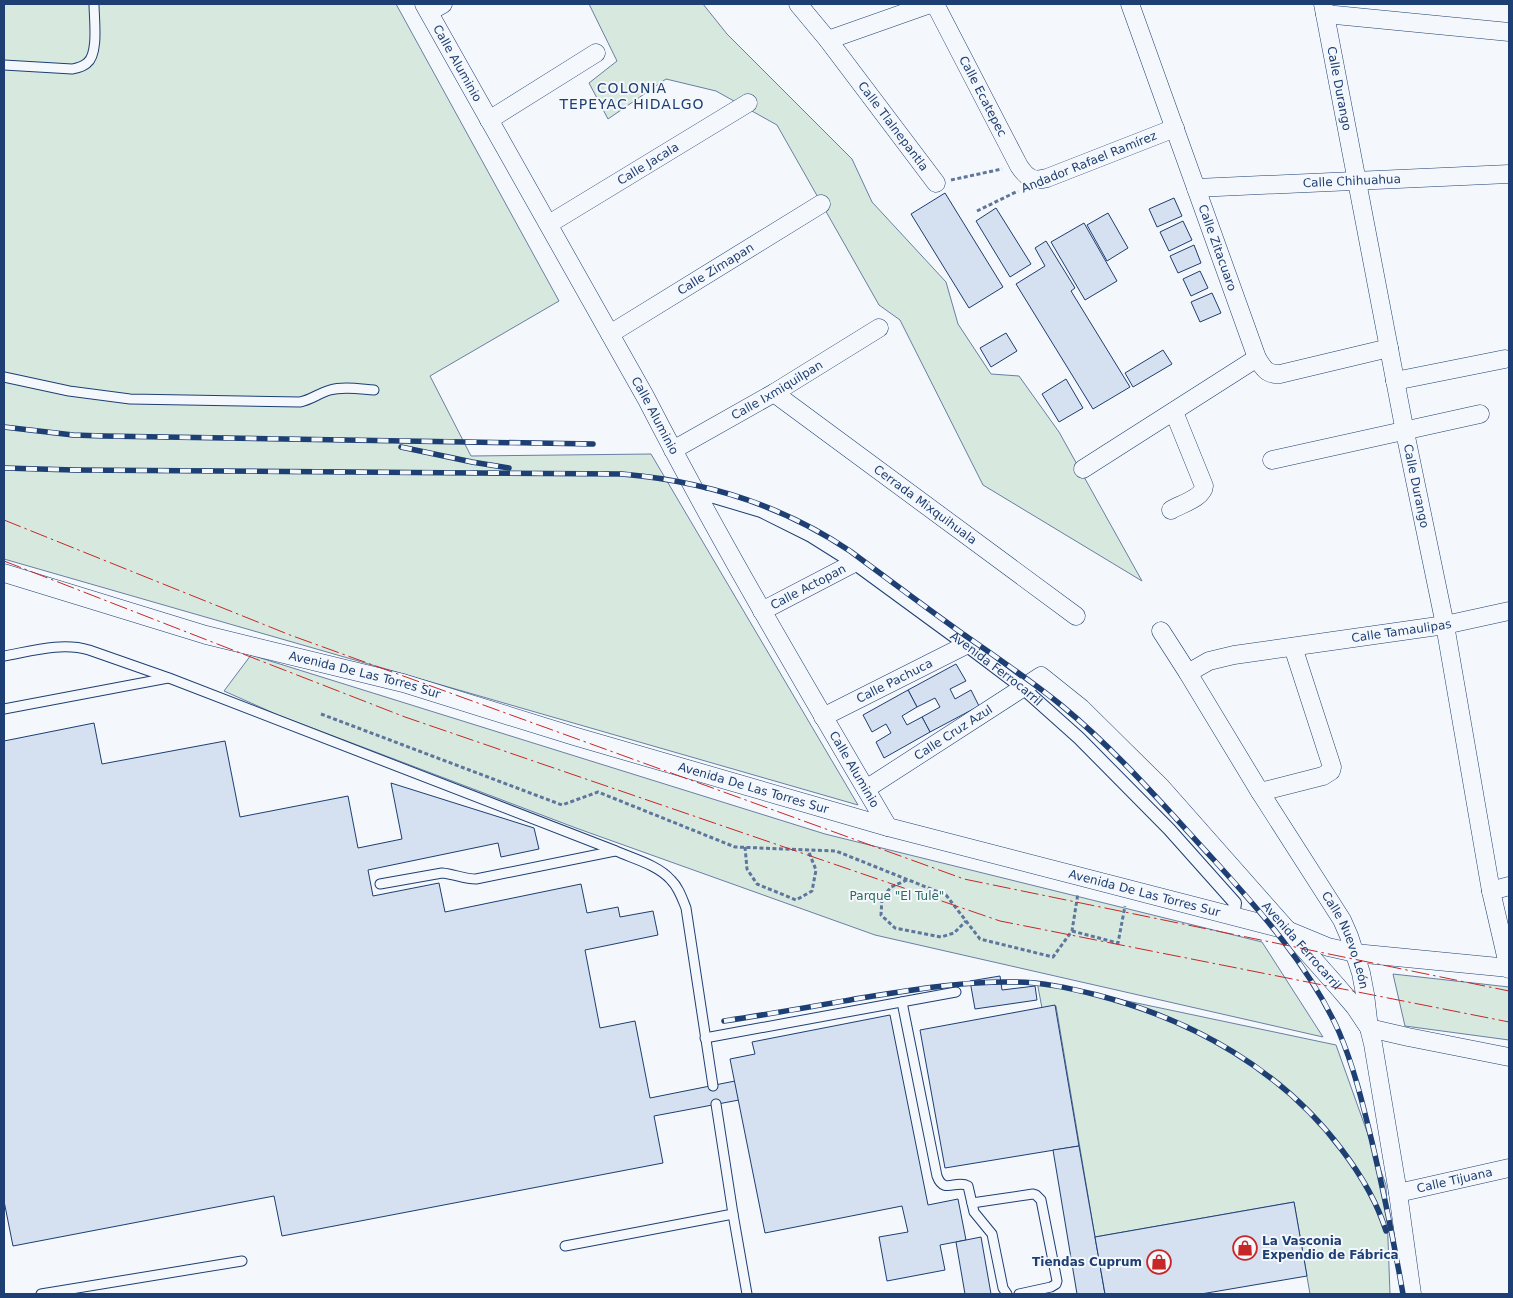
<svg xmlns="http://www.w3.org/2000/svg" width="1513" height="1298" viewBox="0 0 1513 1298" font-family="'DejaVu Sans',sans-serif">
<rect width="100%" height="100%" fill="#f4f7fb"/>
<g fill="#d7e8df" stroke="#687fa3">
<path d="M 4,4 L 396,4 L 559,301 L 430,376 L 471,456 L 651,454 L 858,805 L 4,559 Z"/>
<path d="M 589,4 L 703,4 L 727,34 L 852,159 L 872,202 L 946,282 L 958,324 L 991,374 L 1019,376 L 1059,432 L 1142,581 L 983,485 L 900,320 L 879,305 L 777,125 L 716,91 L 666,79 L 608,119 L 589,83 L 617,61 Z"/>
<path d="M 251,655 L 825,834 L 1262,942 L 1323,1037 L 875,935 L 576,828 L 278,715 L 224,691 Z"/>
<path d="M 1393,974 L 1509,987 L 1509,1040 L 1405,1026 Z"/>
<path d="M 1037,982 L 1336,1045 L 1386,1185 L 1390,1294 L 1310,1294 L 1294,1202 L 1095,1237 L 1056,1006 L 1042,1008 Z"/>
</g>
<g fill="#d5e0f0" stroke="#1d3f73">
<path d="M 945,193 L 1003,287 L 969,308 L 911,214 Z"/>
<path d="M 1174,198 L 1182,216 L 1157,227 L 1149,209 Z"/>
<path d="M 996,208 L 1031,264 L 1010,277 L 976,221 Z"/>
<path d="M 1108,213 L 1128,248 L 1107,261 L 1087,225 Z"/>
<path d="M 1183,221 L 1192,240 L 1169,251 L 1160,232 Z"/>
<path d="M 1084,223 L 1117,281 L 1085,300 L 1051,242 Z"/>
<path d="M 1046,241 L 1075,288 L 1071,291 L 1130,387 L 1093,409 L 1016,284 L 1045,266 L 1035,248 Z"/>
<path d="M 1194,245 L 1201,263 L 1178,273 L 1170,256 Z"/>
<path d="M 1200,271 L 1208,288 L 1191,296 L 1183,279 Z"/>
<path d="M 1212,293 L 1221,313 L 1200,322 L 1191,302 Z"/>
<path d="M 1006,333 L 1017,351 L 991,367 L 980,348 Z"/>
<path d="M 1163,350 L 1172,364 L 1133,387 L 1125,373 Z"/>
<path d="M 1066,379 L 1083,408 L 1059,422 L 1042,394 Z"/>
<path d="M 956,664 L 966,681 L 950,689 L 955,699 L 971,690 L 979,706 L 930,732 L 922,717 L 940,707 L 935,698 L 917,707 L 908,690 Z"/>
<path d="M 908,690 L 917,707 L 902,716 L 907,725 L 922,717 L 930,732 L 884,758 L 876,742 L 891,733 L 886,724 L 872,732 L 863,715 Z"/>
<path d="M 94,723 L 102,764 L 225,741 L 240,817 L 348,796 L 358,848 L 402,839 L 391,783 L 534,828 L 539,849 L 501,857 L 498,843 L 368,870 L 373,896 L 439,883 L 445,912 L 581,884 L 587,913 L 618,907 L 620,917 L 653,911 L 658,935 L 585,950 L 600,1028 L 635,1021 L 650,1098 L 735,1081 L 739,1100 L 654,1116 L 663,1163 L 282,1236 L 274,1196 L 13,1246 L 4,1201 L 4,741 Z"/>
<path d="M 1000,976 L 1002,990 L 1035,986 L 1037,1000 L 975,1009 L 970,981 Z"/>
<path d="M 1055,1005 L 1079,1146 L 945,1168 L 920,1030 Z"/>
<path d="M 890,1015 L 928,1205 L 958,1199 L 966,1240 L 940,1245 L 945,1270 L 887,1281 L 879,1237 L 908,1232 L 902,1206 L 765,1233 L 730,1059 L 755,1054 L 752,1042 Z"/>
<path d="M 1079,1146 L 1095,1237 L 1105,1294 L 1077,1294 L 1053,1150 Z"/>
<path d="M 1294,1202 L 1307,1276 L 1201,1294 L 1105,1294 L 1095,1237 Z"/>
<path d="M 981,1237 L 991,1294 L 965,1294 L 956,1242 Z"/>
</g>
<g fill="none" stroke-linecap="round" stroke-linejoin="round">
<g stroke="#1d3f73" stroke-width="11">
<g id="service">
<path d="M 4,65 L 72,69 C 77,68 83,67 87,63 C 99,54 94,18 94,4"/>
<path d="M 4,377 L 69,391 L 130,399 L 300,402 C 311,400 319,393 330,390 C 343,386 360,389 374,390"/>
<path d="M 4,656 C 32,651 62,642 89,650 L 169,678 L 616,851 C 634,859 658,865 671,880 C 679,888 682,898 686,908 L 713,1086"/>
<path d="M 4,709 L 168,678"/>
<path d="M 380,884 L 442,873 C 454,874 464,879 476,879 L 615,851"/>
<path d="M 902,1002 L 937,1176 C 944,1195 956,1179 968,1186 L 974,1212 L 992,1234 L 1003,1288 L 1007,1294"/>
<path d="M 705,1038 L 956,992"/>
<path d="M 716,1104 L 733,1214 L 747,1294"/>
<path d="M 972,1203 L 1033,1194 L 1036,1195 L 1041,1200 L 1057,1281 L 1056,1284 L 1051,1287 L 1019,1294"/>
<path d="M 565,1246 L 733,1214"/>
<path d="M 41,1294 L 242,1261"/>
</g>
</g>
<g stroke="#1d3f73" stroke-width="14">
<g id="pedestrian">
<path id="s1" d="M 699,496 L 714,497 L 761,511 L 811,536 L 854,563 L 966,645 L 1023,688 L 1079,738 L 1169,829 L 1235,903 L 1233,916"/>
</g>
</g>
<g stroke="#1d3f73" stroke-width="19">
<g id="minor">
<path id="s2" d="M 424,4 L 646,398 C 721,544 805,685 888,827"/>
<path id="s3" d="M 798,4 L 828,40 L 936,183"/>
<path id="s4" d="M 935,4 L 1019,166 C 1027,178 1033,182 1047,178 L 1175,128"/>
<path id="s5" d="M 1130,4 L 1257,358 C 1263,368 1267,375 1280,374 L 1389,348"/>
<path id="s6" d="M 1323,4 L 1405,432 L 1445,625 L 1491,891 L 1509,969"/>
<path d="M 429,12 L 443,4"/>
<path d="M 1325,14 L 1509,32"/>
<path d="M 828,40 L 930,4"/>
<path d="M 489,120 L 596,53"/>
<path id="s7" d="M 1196,188 L 1509,174"/>
<path id="s8" d="M 549,224 L 748,103"/>
<path id="s9" d="M 610,334 L 821,204"/>
<path d="M 1395,381 L 1505,359"/>
<path id="s10" d="M 774,393 L 1076,616"/>
<path id="s11" d="M 673,450 L 774,393 L 879,328"/>
<path d="M 1272,460 L 1480,414"/>
<path d="M 1083,469 L 1257,358"/>
<path d="M 1171,510 C 1181,504 1203,498 1204,486 L 1174,412"/>
<path id="s12" d="M 4,573 L 206,635 L 403,683 L 577,737 L 888,827 L 1287,930 L 1328,947 L 1355,953 L 1509,968"/>
<path id="s13" d="M 762,611 L 854,563"/>
<path id="s14" d="M 1161,631 L 1188,673 L 1260,792 L 1342,920 L 1349,936 L 1361,973 L 1365,994 L 1369,1028 L 1373,1044 L 1398,1193 L 1412,1294"/>
<path id="s15" d="M 1188,673 L 1209,661 L 1234,655 L 1445,625 L 1509,611"/>
<path id="s16" d="M 823,717 L 966,645"/>
<path id="s17" d="M 866,789 L 1041,676 L 1081,708 L 1161,787 L 1337,986 L 1355,1007 L 1367,1025"/>
<path d="M 1260,792 L 1323,776 L 1331,771 L 1332,767 L 1293,647"/>
<path d="M 1491,891 L 1509,886"/>
<path d="M 1369,1028 L 1408,1037 L 1509,1057"/>
<path id="s18" d="M 1398,1193 L 1509,1168"/>
</g>
</g>
<g stroke="#5e769c" stroke-width="3" stroke-dasharray="4 2.5" stroke-linecap="butt">
<path d="M 951,180 L 1002,169"/>
<path d="M 977,211 L 1018,191"/>
<path d="M 321,714 L 562,805 L 598,792 L 735,847 L 836,851 L 946,895 L 980,939 L 1053,957 L 1072,931 L 1078,893"/>
<path d="M 745,847 L 747,869 L 757,884 L 796,900 L 812,891 L 816,870 L 808,850"/>
<path d="M 907,880 L 891,887 L 882,898 L 881,915 L 895,928 L 941,937 L 954,933 L 966,921"/>
<path d="M 1072,931 L 1118,943 L 1125,906"/>
</g>
<use href="#service" stroke="#f4f7fb" stroke-width="9"/>
<use href="#pedestrian" stroke="#f4f7fb" stroke-width="12"/>
<use href="#minor" stroke="#f4f7fb" stroke-width="18"/>
<g stroke="#1d3f73" stroke-width="5.5">
<g id="rail">
<path d="M 4,427 L 73,435 L 103,436 L 593,444"/>
<path d="M 401,447 L 472,462 L 509,468"/>
<path d="M 4,468 L 74,470 L 622,474 C 704,481 782,505 850,551 C 888,579 925,607 963,634 C 996,657 1030,680 1061,705 C 1117,751 1165,807 1214,860 C 1261,912 1310,967 1339,1032 C 1354,1067 1363,1105 1372,1142 C 1384,1193 1394,1243 1403,1294"/>
<path d="M 724,1021 C 770,1014 815,1006 861,998 C 912,990 962,981 1013,982 C 1042,982 1069,988 1097,995 C 1193,1020 1282,1070 1342,1150 C 1361,1175 1377,1202 1386,1231"/>
</g>
</g>
<use href="#rail" stroke="#f4f7fb" stroke-width="4" stroke-dasharray="11" stroke-linecap="butt"/>
<g stroke="#c62828" stroke-width="1" stroke-dasharray="18 4 2.5 4" stroke-linecap="butt">
<path d="M 4,520 L 290,635 L 964,879 L 1509,991"/>
<path d="M 4,561 L 405,717 L 1000,921 L 1509,1022"/>
</g>
</g>
<defs>
<g id="shop-ring" transform="scale(1.25)"><circle r="9.5" fill="#f4f7fb" stroke="#c62828" stroke-width="1.5"/><path d="M-5-2.5h2.3a2.7 3.5 0 0 1 5.4 0H5L5.5 6h-11ZM-1.5-2.5h3a1.5 2.3 0 0 0-3 0Z" fill="#c62828"/></g>
</defs>
<g fill-rule="evenodd">
<use href="#shop-ring" x="1245" y="1248"/>
<use href="#shop-ring" x="1159" y="1262"/>
</g>
<g text-anchor="middle" stroke-width="4" stroke-linejoin="round" paint-order="stroke">
<g font-size="12" fill="#1d3f73" stroke="#f4f7fb">
<text dy="4" stroke="none"><textPath href="#s2" startOffset="68">Calle Aluminio</textPath></text>
<text dy="4" stroke="none"><textPath href="#s6" startOffset="86">Calle Durango</textPath></text>
<text dy="4" stroke="none"><textPath href="#s4" startOffset="104">Calle Ecatepec</textPath></text>
<text dy="4" stroke="none"><textPath href="#s3" startOffset="155">Calle Tlalnepantla</textPath></text>
<text transform="translate(1089 162) rotate(-22)" y="4">Andador Rafael Ramírez</text>
<text dy="4" stroke="none"><textPath href="#s8" startOffset="116">Calle Jacala</textPath></text>
<text dy="4" stroke="none"><textPath href="#s7" startOffset="156">Calle Chihuahua</textPath></text>
<text dy="4" stroke="none"><textPath href="#s5" startOffset="259">Calle Zitacuaro</textPath></text>
<text dy="4" stroke="none"><textPath href="#s9" startOffset="124">Calle Zimapan</textPath></text>
<text dy="4" stroke="none"><textPath href="#s11" startOffset="120">Calle Ixmiquilpan</textPath></text>
<text dy="4" stroke="none"><textPath href="#s2" startOffset="472">Calle Aluminio</textPath></text>
<text dy="4" stroke="none"><textPath href="#s6" startOffset="491">Calle Durango</textPath></text>
<text dy="4" stroke="none"><textPath href="#s10" startOffset="188">Cerrada Mixquihuala</textPath></text>
<text dy="4" stroke="none"><textPath href="#s13" startOffset="52">Calle Actopan</textPath></text>
<text dy="4" stroke="none"><textPath href="#s15" startOffset="219">Calle Tamaulipas</textPath></text>
<text dy="4" stroke="none"><textPath href="#s1" startOffset="348">Avenida Ferrocarril</textPath></text>
<text dy="4" stroke="none"><textPath href="#s12" startOffset="375">Avenida De Las Torres Sur</textPath></text>
<text dy="4" stroke="none"><textPath href="#s16" startOffset="80">Calle Pachuca</textPath></text>
<text dy="4" stroke="none"><textPath href="#s17" startOffset="104">Calle Cruz Azul</textPath></text>
<text dy="4" stroke="none"><textPath href="#s2" startOffset="878">Calle Aluminio</textPath></text>
<text dy="4" stroke="none"><textPath href="#s12" startOffset="780">Avenida De Las Torres Sur</textPath></text>
<text dy="4" stroke="none"><textPath href="#s12" startOffset="1185">Avenida De Las Torres Sur</textPath></text>
<text dy="4" stroke="none"><textPath href="#s14" startOffset="361">Calle Nuevo León</textPath></text>
<text dy="4" stroke="none"><textPath href="#s17" startOffset="584">Avenida Ferrocarril</textPath></text>
<text dy="4" stroke="none"><textPath href="#s18" startOffset="58">Calle Tijuana</textPath></text>
</g>
<g font-size="12" fill="#2c6c60" stroke="#f4f7fb">
<text x="897" y="900">Parque "El Tule"</text>
</g>
<g font-size="12" font-weight="bold" fill="#1d3f73" stroke="#f4f7fb" text-anchor="start">
<text x="1262" y="1245">La Vasconia<tspan x="1262" dy="14">Expendio de Fábrica</tspan></text>
<text x="1142" y="1266" text-anchor="end">Tiendas Cuprum</text>
</g>
<g font-size="14" letter-spacing="1" fill="#1d3f73" stroke="#f4f7fb">
<text x="632" y="93">COLONIA<tspan x="632" dy="16">TEPEYAC HIDALGO</tspan></text>
</g>
</g>
<rect width="1513" height="1298" fill="none" stroke="#1d3f73" stroke-width="10"/>
</svg>
